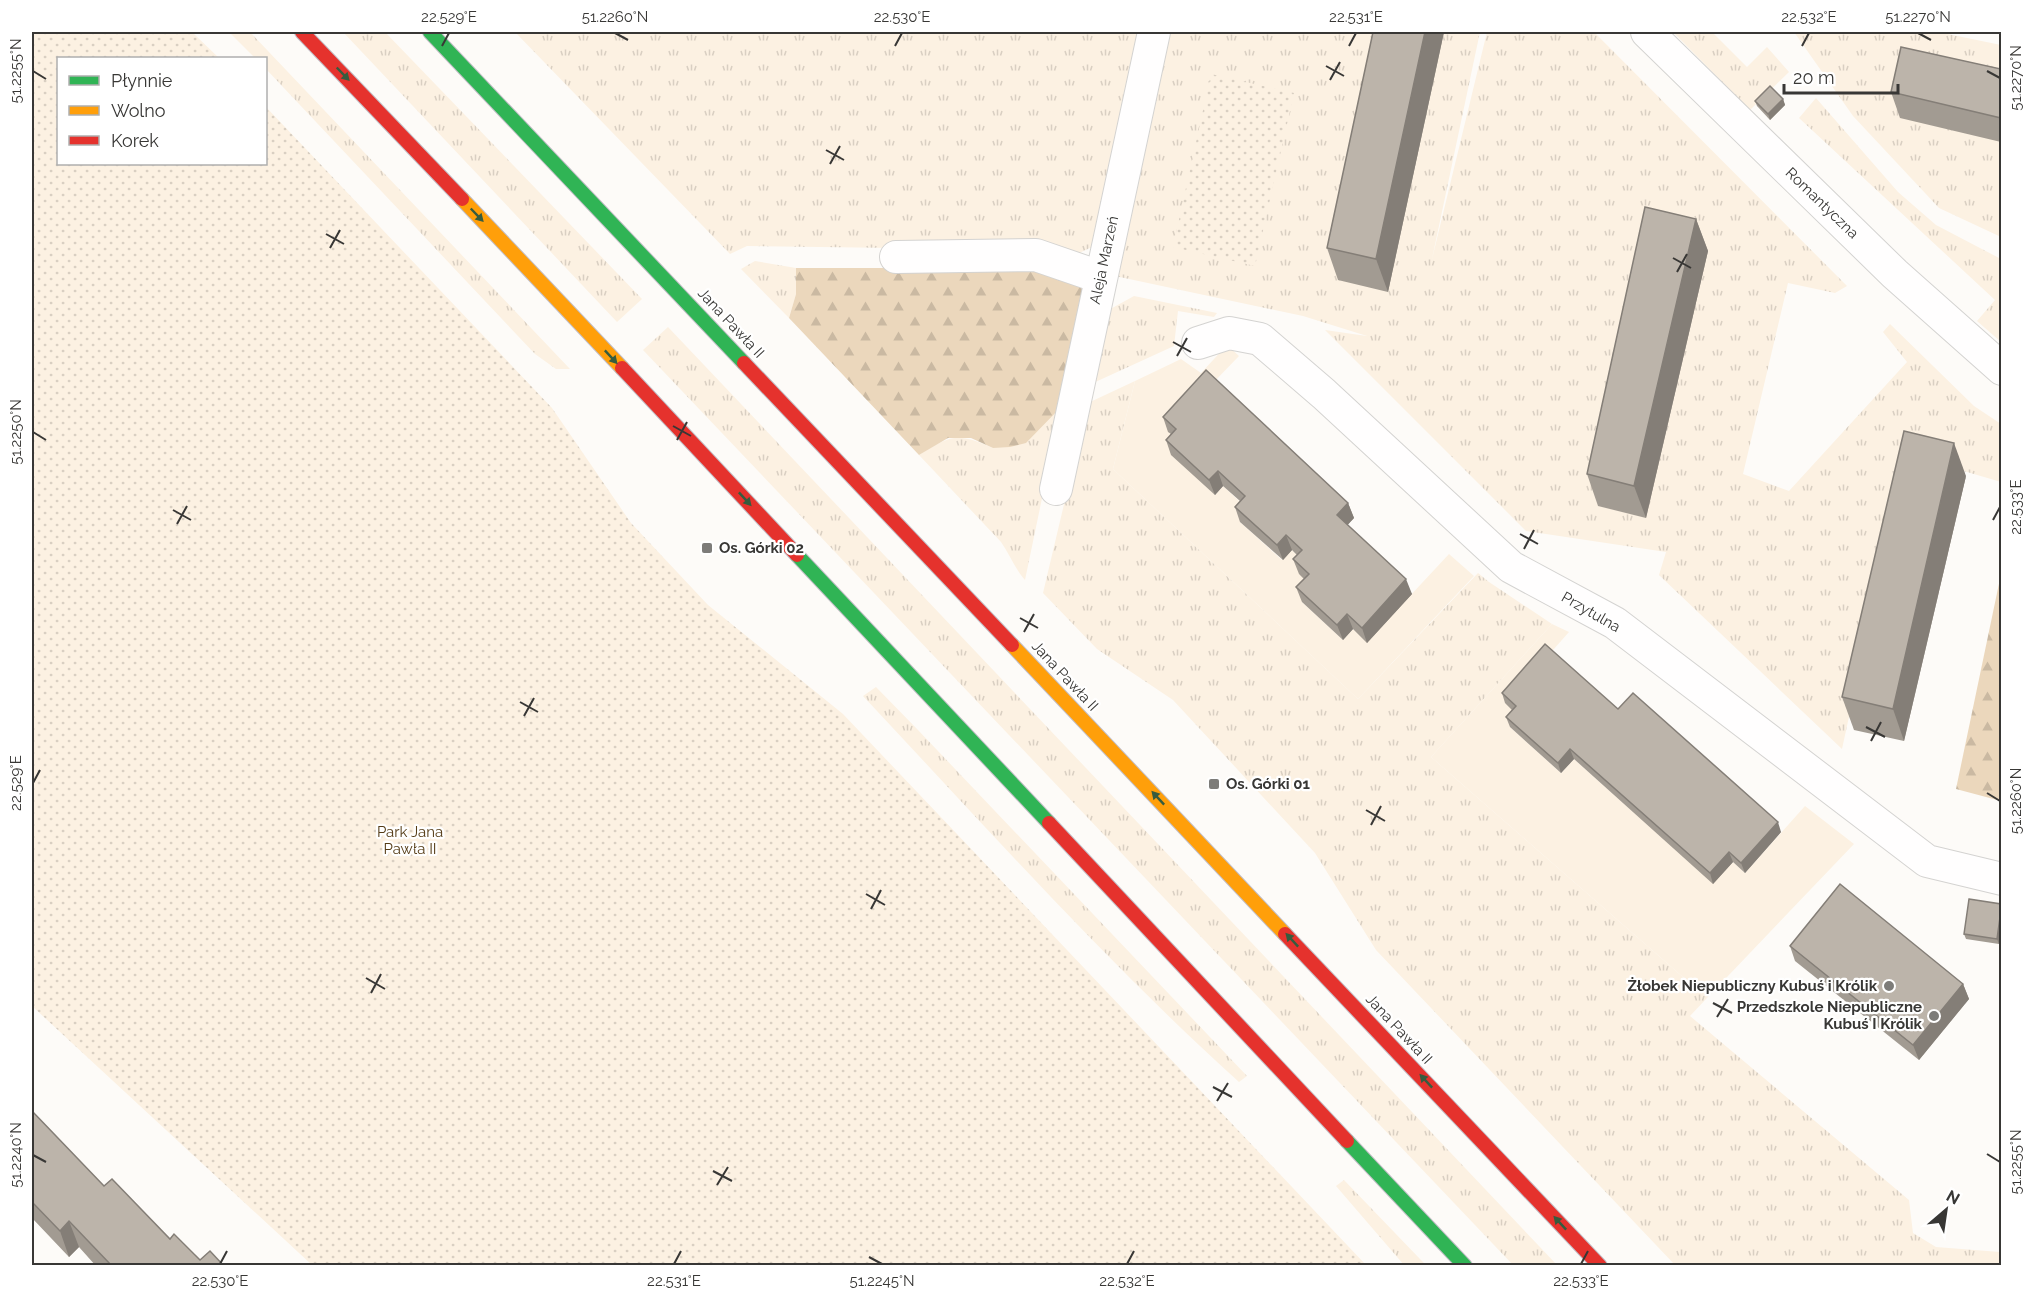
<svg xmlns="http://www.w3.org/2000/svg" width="2033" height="1297" viewBox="0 0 2033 1297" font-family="Raleway,sans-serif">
<defs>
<pattern id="grass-tufts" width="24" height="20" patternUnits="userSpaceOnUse" patternTransform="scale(1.5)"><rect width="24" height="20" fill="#fcf1e2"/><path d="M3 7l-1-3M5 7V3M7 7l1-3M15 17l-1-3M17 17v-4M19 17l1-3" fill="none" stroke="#d9cfc2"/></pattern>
<pattern id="forest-firs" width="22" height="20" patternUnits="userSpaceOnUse" patternTransform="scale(1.5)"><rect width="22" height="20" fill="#ebd7bc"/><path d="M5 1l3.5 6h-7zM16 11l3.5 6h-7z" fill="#cab9a2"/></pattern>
<pattern id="park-dots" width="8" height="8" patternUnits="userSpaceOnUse" patternTransform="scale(1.5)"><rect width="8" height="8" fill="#fcf1e2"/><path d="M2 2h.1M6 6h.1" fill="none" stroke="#d9cfc2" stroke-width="1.8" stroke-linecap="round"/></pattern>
</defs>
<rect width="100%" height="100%" fill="#fdfbf8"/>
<g fill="url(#grass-tufts)">
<path d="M 229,32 L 250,32 L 570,369 L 556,369 L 535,354 L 266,69 L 266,58 L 255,58 Z"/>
<path d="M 343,32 L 385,32 L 642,299 L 617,322 Z"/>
<path d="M 515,32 L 1139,32 L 1092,247 L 1075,255 L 895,248 L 747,246 L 730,254 Z"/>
<path d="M 1170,32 L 1480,32 L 1432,259 L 1487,32 L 1594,32 L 1847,286 L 1835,293 L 1788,283 L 1743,474 L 1789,491 L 1907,362 L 1883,332 L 1890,324 L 1974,406 L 2001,424 L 2001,482 L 1906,454 L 1842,749 L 1659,575 L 1666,552 L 1526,531 L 1325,330 L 1367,336 L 1303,316 L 1115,276 Z"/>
<path d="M 1673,32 L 1712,32 L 1747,67 L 1767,47 L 1789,72 L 1750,110 Z"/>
<path d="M 1794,32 L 1938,32 L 2001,45 L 2001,237 L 1939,208 L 1853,116 Z"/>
<path d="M 1816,98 L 1898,192 L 1936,225 L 2001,259 L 2001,342 L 1977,321 L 1995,300 L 1799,118 Z"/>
<path d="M 755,261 L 796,268 L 796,294 L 789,318 L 741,269 Z"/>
<path d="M 1134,296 L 1217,313 L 1214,317 L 1178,311 L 1174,346 L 1091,384 L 1105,312 Z"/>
<path d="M 668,327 L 1557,1265 L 1513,1265 L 643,350 Z"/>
<path d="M 1135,381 L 1113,469 L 1358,699 L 1478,573 L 1489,582 L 1552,624 L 1431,757 L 1707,998 L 1690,1016 L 1909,1200 L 1913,1233 L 1936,1247 L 2000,1252 L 2001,1254 L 2001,1265 L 1675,1265 L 1376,950 L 1315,853 L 1173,700 L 1097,649 L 1043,593 L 1088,403 Z"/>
<path d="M 1061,407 L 1025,580 C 1015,569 1010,555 1001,542 L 919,455 C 951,435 957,432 993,448 Z"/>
<path d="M 876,687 L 918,730 L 1247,1076 L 1239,1082 C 1106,962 986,827 863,696 Z"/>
<path d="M 1344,1180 L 1420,1259 L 1426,1265 L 1404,1265 L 1336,1186 Z"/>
</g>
<g fill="url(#forest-firs)">
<path d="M 796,268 L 1037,268 L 1089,283 L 1061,407 L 1026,443 L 1010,447 L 993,448 L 971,438 L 948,438 L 919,455 L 789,318 L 796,294 Z"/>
<path d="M 2001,574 L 2001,801 L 1956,789 Z"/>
</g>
<g fill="url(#park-dots)">
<path d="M 32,32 L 192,32 L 219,58 L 58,58 L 58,164 L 266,164 L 266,107 L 552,408 L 631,523 L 708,605 L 843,714 L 1366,1265 L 312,1265 L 32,1006 Z"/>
<path d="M 1211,74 L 1294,93 L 1255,266 L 1173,247 Z"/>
</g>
<g fill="#fcf1e2">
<path d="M 1227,345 L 1239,356 L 1211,385 L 1182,444 L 1215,495 L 1223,486 L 1250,511 L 1240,522 L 1282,560 L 1292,550 L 1307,565 L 1314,589 L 1302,602 L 1343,640 L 1353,629 L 1367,642 L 1449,554 L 1474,576 L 1358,699 L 1113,469 L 1135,381 L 1181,359 L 1201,373 Z"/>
<path d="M 1552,624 L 1569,632 L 1506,703 L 1520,716 L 1510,727 L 1561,773 L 1574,759 L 1713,883 L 1733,862 L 1745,873 L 1805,806 L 1854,844 L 1707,998 L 1431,757 Z"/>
</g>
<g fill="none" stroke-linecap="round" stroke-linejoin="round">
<g stroke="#d4d3d1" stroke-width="34">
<g id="street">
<path d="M 1647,32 L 1895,274 L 2002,369"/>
<path d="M 896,257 L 1036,255 L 1100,277"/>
<path d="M 1198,343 L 1229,333 L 1260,339 L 1324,394 L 1511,567 L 1615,623 L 1927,861 L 2002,879"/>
<path d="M 1056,489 L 1154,32"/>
</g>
</g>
<g stroke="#c2bec6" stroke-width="16">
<g id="fast">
<path d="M 430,32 L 744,363"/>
<path d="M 797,555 L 1049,823"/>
<path d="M 1347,1141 L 1465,1266"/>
</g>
</g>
<g stroke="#c2bec6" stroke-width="16">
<g id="slow">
<path d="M 462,199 L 622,368"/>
<path d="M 1012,645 L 1285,934"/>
</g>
</g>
<g stroke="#c2bec6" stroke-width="16">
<g id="jam">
<path d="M 302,32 L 462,199"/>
<path d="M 744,363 L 1012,645"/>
<path d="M 622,368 L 797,555"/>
<path d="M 1049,823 L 1347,1141"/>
<path d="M 1285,934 L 1600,1266"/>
</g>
</g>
<use href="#street" stroke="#fffefe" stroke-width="32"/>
<use href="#fast" stroke="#30b455" stroke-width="14"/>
<use href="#slow" stroke="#ff9f0a" stroke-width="14"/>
<use href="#jam" stroke="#e5322d" stroke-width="14"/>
</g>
<g fill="#a29b92">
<path d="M 1373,32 L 1444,32 L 1388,292 L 1338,280 L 1327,248 Z"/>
<path d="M 2001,69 L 2001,142 L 1900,118 L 1891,92 Z"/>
<path d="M 1783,99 L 1785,105 L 1770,120 L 1757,106 L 1755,101 Z"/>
<path d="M 1696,219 L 1708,251 L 1646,518 L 1598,506 L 1587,474 Z"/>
<path d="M 1163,417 L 1348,503 L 1354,518 L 1347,525 L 1412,594 L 1367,643 L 1353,629 L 1343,640 L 1302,602 L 1296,587 L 1304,579 L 1299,574 L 1293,559 L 1297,555 L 1292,550 L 1283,560 L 1240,522 L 1235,507 L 1240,501 L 1223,486 L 1215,495 L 1171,455 L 1166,440 L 1171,434 L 1168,432 Z"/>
<path d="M 1966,476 L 1904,741 L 1854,730 L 1842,697 Z"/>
<path d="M 1502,693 L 1618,709 L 1781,832 L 1745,873 L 1733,862 L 1713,884 L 1574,759 L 1561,773 L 1510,727 L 1506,717 L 1512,710 L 1505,703 Z"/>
<path d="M 2001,904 L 1999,944 L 1966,939 L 1964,934 Z"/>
<path d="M 1790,946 L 1963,984 L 1969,999 L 1919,1060 L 1795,961 Z"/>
<path d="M 32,1111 L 104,1186 L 170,1239 L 200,1260 L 224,1266 L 96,1266 L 79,1247 L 69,1257 L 32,1218 Z"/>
</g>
<g fill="#847e77">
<path d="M 1425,32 L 1444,32 L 1388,292 L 1376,259 Z"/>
<path d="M 1783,99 L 1785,105 L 1770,120 L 1768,114 Z"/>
<path d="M 1696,219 L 1708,251 L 1646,518 L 1634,486 Z"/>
<path d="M 1954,443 L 1966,476 L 1904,741 L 1893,709 Z"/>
<path d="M 1218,471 L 1223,486 L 1215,495 L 1209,480 Z"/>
<path d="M 1348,503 L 1354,518 L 1343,530 L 1337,515 Z"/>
<path d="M 1286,535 L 1292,550 L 1283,560 L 1277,545 Z"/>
<path d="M 1406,579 L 1412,594 L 1367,643 L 1362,628 Z"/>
<path d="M 1347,614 L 1353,629 L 1343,640 L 1337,625 Z"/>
<path d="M 1570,749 L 1574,759 L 1561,773 L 1558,763 Z"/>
<path d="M 1778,822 L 1781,832 L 1745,873 L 1741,863 Z"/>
<path d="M 1729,852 L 1733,862 L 1713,884 L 1710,873 Z"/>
<path d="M 2001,910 L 2001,928 L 1999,944 L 1997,939 Z"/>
<path d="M 1963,984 L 1969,999 L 1919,1060 L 1913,1045 Z"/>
<path d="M 69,1221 L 79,1247 L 69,1257 L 60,1231 Z"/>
</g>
<g fill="#bcb4aa" stroke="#847e77" stroke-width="1.5">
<path d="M 1373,32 L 1425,32 L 1376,259 L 1327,248 Z"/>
<path d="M 1901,47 L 2001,69 L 2001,118 L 1891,92 Z"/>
<path d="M 1770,86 L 1783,99 L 1768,114 L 1755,101 Z"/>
<path d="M 1645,207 L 1696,219 L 1634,486 L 1587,474 Z"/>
<path d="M 1206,370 L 1348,503 L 1337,515 L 1406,579 L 1362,628 L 1347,614 L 1337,625 L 1296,587 L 1309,574 L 1293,559 L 1302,550 L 1286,535 L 1277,545 L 1235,507 L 1245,496 L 1218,471 L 1209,480 L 1166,440 L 1176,429 L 1163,417 Z"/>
<path d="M 1904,431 L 1954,443 L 1893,709 L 1842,697 Z"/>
<path d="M 1545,644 L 1618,709 L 1633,693 L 1778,822 L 1741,863 L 1729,852 L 1710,873 L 1570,749 L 1558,763 L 1506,717 L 1516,706 L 1502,693 Z"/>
<path d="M 1840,884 L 1963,984 L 1913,1045 L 1790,946 Z"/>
<path d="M 1969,899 L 2001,904 L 2001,910 L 1997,939 L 1964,934 Z"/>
<path d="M 32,1111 L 104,1186 L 112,1179 L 170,1239 L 174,1234 L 200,1260 L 210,1251 L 224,1266 L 112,1266 L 69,1221 L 60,1231 L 32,1202 Z"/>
</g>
<defs><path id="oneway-solid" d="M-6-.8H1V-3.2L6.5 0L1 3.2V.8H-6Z" transform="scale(1.5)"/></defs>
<g fill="#365c3f">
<use href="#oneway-solid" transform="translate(343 74) rotate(46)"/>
<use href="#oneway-solid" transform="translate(477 215) rotate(46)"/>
<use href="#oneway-solid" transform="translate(611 357) rotate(47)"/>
<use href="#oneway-solid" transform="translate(745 499) rotate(47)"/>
<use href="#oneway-solid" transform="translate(1158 798) rotate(-133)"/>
<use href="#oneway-solid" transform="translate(1292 940) rotate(-133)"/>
<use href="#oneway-solid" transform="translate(1426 1081) rotate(-133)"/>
<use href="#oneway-solid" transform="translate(1560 1223) rotate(-133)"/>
</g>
<path fill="none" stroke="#383735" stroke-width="2" d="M 615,33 L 628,40M 1918,33 L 1931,40M 442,46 L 449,33M 895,46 L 902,33M 1349,46 L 1356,33M 1802,46 L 1809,33M 1326,66 L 1344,76M 33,71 L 46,79M 1987,71 L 2000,78M 1330,80 L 1340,62M 826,150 L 844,160M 830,164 L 840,146M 326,234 L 344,244M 330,248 L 340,230M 1673,258 L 1691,268M 1677,272 L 1687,254M 1173,342 L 1191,352M 1177,356 L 1187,338M 673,426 L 691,436M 33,432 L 46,440M 677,440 L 687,422M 173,510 L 191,520M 1993,520 L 2000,507M 177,524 L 187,506M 1520,534 L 1538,544M 1524,549 L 1534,530M 1020,618 L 1038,628M 1024,632 L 1034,614M 520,702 L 538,712M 524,716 L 534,698M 1866,727 L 1885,737M 1871,741 L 1881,722M 33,783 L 40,770M 1987,793 L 2000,801M 1366,810 L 1385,821M 1371,825 L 1381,806M 866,894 L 885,905M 871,909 L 881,890M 366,978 L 385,989M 371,993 L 381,974M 1713,1003 L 1732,1013M 1717,1017 L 1728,999M 1213,1087 L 1232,1097M 1217,1101 L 1228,1083M 1987,1154 L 2000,1162M 33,1155 L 46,1162M 713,1171 L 732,1181M 717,1185 L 728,1167M 869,1257 L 882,1264M 220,1264 L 227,1251M 674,1264 L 681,1251M 1127,1264 L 1134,1251M 1581,1264 L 1588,1251"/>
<g fill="#7d7c79" stroke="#fff" stroke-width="2">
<rect x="701" y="542" width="12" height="12" rx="3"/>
<rect x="1208" y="778" width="12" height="12" rx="3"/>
<circle cx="1889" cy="986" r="6"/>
<circle cx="1934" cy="1016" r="6"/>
</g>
<g text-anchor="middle" stroke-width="4.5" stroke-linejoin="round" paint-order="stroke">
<g font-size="15" fill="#383735" stroke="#fff">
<text transform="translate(1822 203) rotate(44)" y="5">Romantyczna</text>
<text transform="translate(1104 260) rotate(-78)" y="5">Aleja Marzeń</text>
<text transform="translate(731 323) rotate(47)" y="5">Jana Pawła II</text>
<text transform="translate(1591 612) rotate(30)" y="5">Przytulna</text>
<text transform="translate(1065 676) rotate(47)" y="5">Jana Pawła II</text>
<text transform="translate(1399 1029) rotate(47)" y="5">Jana Pawła II</text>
</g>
<g font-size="15" font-weight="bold" fill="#383735" stroke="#fff" text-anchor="start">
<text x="719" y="553">Os. Górki 02</text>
<text x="1226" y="789">Os. Górki 01</text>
<text x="1877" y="991" text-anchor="end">Żłobek Niepubliczny Kubuś i Królik</text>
<text x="1922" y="1012" text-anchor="end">Przedszkole Niepubliczne<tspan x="1922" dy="17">Kubuś I Królik</tspan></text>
</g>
<g font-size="15" fill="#543b15" stroke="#fff">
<text x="410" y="837">Park Jana<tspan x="410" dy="17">Pawła II</tspan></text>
</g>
</g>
<rect width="2033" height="1297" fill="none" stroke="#ffffff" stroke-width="66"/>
<rect x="57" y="57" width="210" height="108" fill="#ffffff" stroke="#afafae" stroke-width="1.5"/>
<rect x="69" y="76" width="30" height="9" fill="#30b455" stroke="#afafae" stroke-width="1.5"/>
<text x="111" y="87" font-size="18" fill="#383735">Płynnie</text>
<rect x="69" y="106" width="30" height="9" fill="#ff9f0a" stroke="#afafae" stroke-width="1.5"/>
<text x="111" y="117" font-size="18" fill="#383735">Wolno</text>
<rect x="69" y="136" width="30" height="9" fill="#e5322d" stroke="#afafae" stroke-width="1.5"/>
<text x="111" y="147" font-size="18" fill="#383735">Korek</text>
<g transform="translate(1946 1210) rotate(29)" stroke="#ffffff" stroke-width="4.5" paint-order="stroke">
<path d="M0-4.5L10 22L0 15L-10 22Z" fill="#383735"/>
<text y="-9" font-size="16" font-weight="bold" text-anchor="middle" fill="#383735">N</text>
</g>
<path d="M1784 84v9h114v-9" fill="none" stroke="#383735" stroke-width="3"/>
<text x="1793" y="84" font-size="18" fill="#383735" stroke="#ffffff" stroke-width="4.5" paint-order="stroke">20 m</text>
<rect x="33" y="33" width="1967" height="1231" fill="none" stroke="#383735" stroke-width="2"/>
<g font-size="15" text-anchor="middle" fill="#383735">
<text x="449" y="22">22.529°E</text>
<text x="615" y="22">51.2260°N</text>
<text x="902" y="22">22.530°E</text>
<text x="1356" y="22">22.531°E</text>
<text x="1809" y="22">22.532°E</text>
<text x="1918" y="22">51.2270°N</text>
<text transform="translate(16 71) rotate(-90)" y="5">51.2255°N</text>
<text transform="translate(2016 78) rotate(-90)" y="5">51.2270°N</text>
<text transform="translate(16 432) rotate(-90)" y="5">51.2250°N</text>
<text transform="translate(2016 507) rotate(-90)" y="5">22.533°E</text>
<text transform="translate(16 783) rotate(-90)" y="5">22.529°E</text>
<text transform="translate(2016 801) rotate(-90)" y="5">51.2260°N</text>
<text transform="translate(16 1155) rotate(-90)" y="5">51.2240°N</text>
<text transform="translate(2016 1162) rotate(-90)" y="5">51.2255°N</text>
<text x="220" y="1286">22.530°E</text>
<text x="674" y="1286">22.531°E</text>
<text x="882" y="1286">51.2245°N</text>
<text x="1127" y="1286">22.532°E</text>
<text x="1581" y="1286">22.533°E</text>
</g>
</svg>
